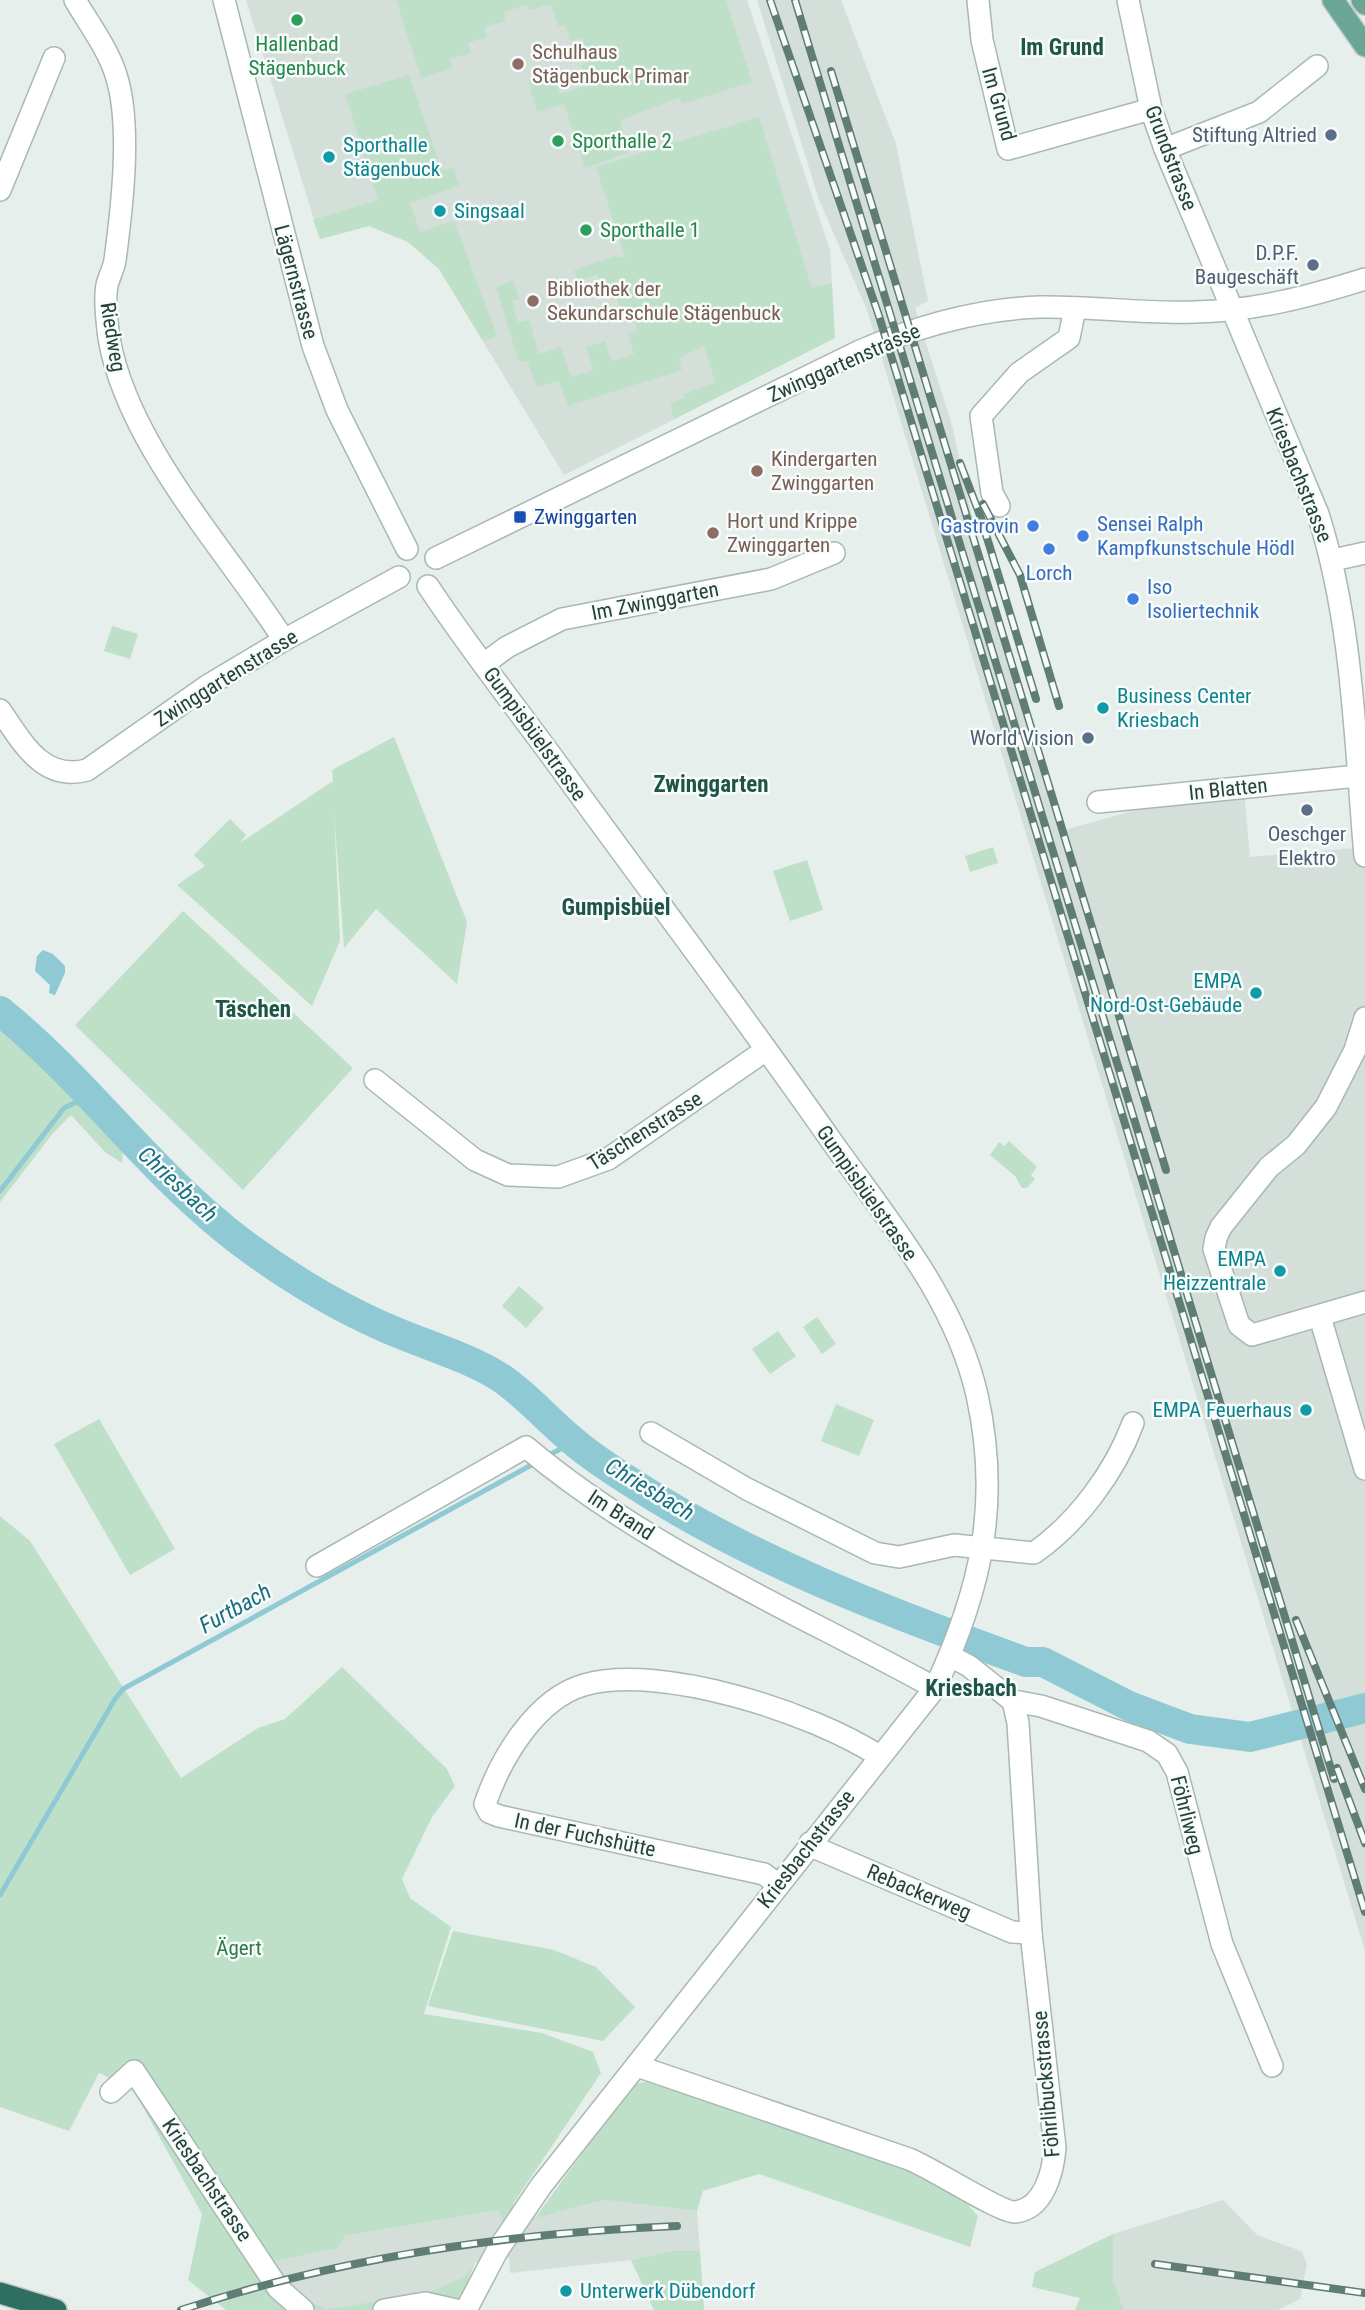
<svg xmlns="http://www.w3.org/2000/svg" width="1365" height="2310" viewBox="0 0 1365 2310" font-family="'Roboto Condensed',sans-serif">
<rect width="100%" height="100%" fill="#e6efeb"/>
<g fill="#d4dfda">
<path d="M 246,0 L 747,0 L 830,250 L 835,338 L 564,475 L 439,269 L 408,242 L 369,226 L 320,239 Z"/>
<path d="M 757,0 L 841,0 L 896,144 L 928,301 L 915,308 L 952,425 L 985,576 L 1061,831 L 1243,780 L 1250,857 L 1365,847 L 1365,1951 L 867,310 L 819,200 Z"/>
<path d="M 604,2200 L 697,2211 L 700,2251 L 672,2251 L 631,2260 L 510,2273 L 509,2258 L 475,2263 L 464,2277 L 426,2293 L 328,2309 L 297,2297 L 271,2262 L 337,2248 L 345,2236 L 499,2210 L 505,2225 Z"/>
<path d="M 1223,2200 L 1257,2235 L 1301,2251 L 1307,2264 L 1300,2299 L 1278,2310 L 1124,2310 L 1113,2280 L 1113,2234 Z"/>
</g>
<g fill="#bfe0c8">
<path d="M 396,0 L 726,0 L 752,82 L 682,104 L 679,98 L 620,120 L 628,153 L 585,168 L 564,104 L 537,112 L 528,80 L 554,73 L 560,94 L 587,86 L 581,66 L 589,62 L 582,38 L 570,41 L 565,25 L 558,26 L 551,4 L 529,10 L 527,5 L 504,12 L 506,21 L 485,27 L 487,37 L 468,43 L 471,53 L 450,59 L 453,68 L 421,78 Z"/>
<path d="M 409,75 L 442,171 L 453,167 L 459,186 L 410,203 L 420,232 L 454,221 L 497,336 L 483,341 L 439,269 L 408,242 L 369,226 L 320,239 L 313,220 L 378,200 L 345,94 Z"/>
<path d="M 759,117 L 812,288 L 832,283 L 835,338 L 674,419 L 670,403 L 684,398 L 683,394 L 715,383 L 704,346 L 679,358 L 682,370 L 568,406 L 559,381 L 537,387 L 527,361 L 519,362 L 496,287 L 513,280 L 519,299 L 512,301 L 518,323 L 529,320 L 539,354 L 561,347 L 571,377 L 593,370 L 586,347 L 605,341 L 612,361 L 634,354 L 628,334 L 637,330 L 631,309 L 621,311 L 615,292 L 605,294 L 597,275 L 578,281 L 574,270 L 614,256 L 625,258 L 596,167 Z"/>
<path d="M 112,626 L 138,634 L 130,659 L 104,651 Z"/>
<path d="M 394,737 L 467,922 L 457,984 L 376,909 L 344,948 L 334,812 L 340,941 L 312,1006 L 177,885 L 205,866 L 194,855 L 230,819 L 246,835 L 240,843 L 333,781 L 332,770 Z"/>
<path d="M 993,847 L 998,863 L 970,872 L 965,856 Z"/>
<path d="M 807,860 L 823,910 L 790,921 L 773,871 Z"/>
<path d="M 183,911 L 353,1068 L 243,1190 L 75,1025 Z"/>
<path d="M 0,1028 L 48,1066 L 123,1147 L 122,1163 L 105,1152 L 71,1115 L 53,1133 L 0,1202 Z"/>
<path d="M 1009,1141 L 1037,1167 L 1031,1175 L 1035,1179 L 1027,1188 L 1022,1188 L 1015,1176 L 990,1155 L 999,1142 L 1004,1146 Z"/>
<path d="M 519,1286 L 544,1308 L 526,1328 L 502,1306 Z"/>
<path d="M 817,1317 L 836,1344 L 822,1354 L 803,1327 Z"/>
<path d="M 778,1331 L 796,1356 L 770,1374 L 752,1349 Z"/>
<path d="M 836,1404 L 874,1420 L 859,1456 L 821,1441 Z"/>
<path d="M 99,1419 L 175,1549 L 130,1575 L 54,1444 Z"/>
<path d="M 0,1516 L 30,1541 L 181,1778 L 258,1728 L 285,1719 L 342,1667 L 447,1769 L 455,1786 L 432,1817 L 402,1879 L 410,1898 L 451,1927 L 424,2014 L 542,2033 L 593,2052 L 601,2073 L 515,2201 L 504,2225 L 499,2210 L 345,2236 L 338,2248 L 272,2262 L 297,2297 L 328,2309 L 426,2293 L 464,2277 L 475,2263 L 456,2310 L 226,2310 L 188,2280 L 202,2214 L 133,2089 L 99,2073 L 69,2131 L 0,2107 Z"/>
<path d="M 453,1931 L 554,1950 L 596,1967 L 635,2007 L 603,2041 L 428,2006 Z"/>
<path d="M 651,2081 L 951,2186 L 978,2216 L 970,2247 L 759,2174 L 703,2191 L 697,2211 L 604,2200 L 535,2218 L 633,2084 Z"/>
<path d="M 1113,2234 L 1113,2280 L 1124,2310 L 1075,2310 L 1080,2298 L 1032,2287 L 1035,2272 Z"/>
<path d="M 672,2251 L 700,2251 L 704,2310 L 654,2310 L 631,2260 Z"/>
</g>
<path fill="#8ec9d4" d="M 43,950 L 53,954 L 65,966 L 65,973 L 55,995 L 49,993 L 50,985 L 35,971 L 37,956 Z"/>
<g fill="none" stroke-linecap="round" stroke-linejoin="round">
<g stroke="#8ec9d4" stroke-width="5">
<path d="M 0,1191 L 64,1108 L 89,1096"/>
<path d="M 547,1456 L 574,1442"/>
<path d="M 0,1895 L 115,1699 L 123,1689 L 535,1463"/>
</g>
<path stroke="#8ec9d4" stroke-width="30" d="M 0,1011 C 87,1081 152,1175 241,1242 C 285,1275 334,1305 384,1327 C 422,1344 463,1355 498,1376 C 526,1394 547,1420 573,1441 C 588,1454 606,1466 623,1477 C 747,1559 887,1612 1026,1662 L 1043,1662 L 1129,1706 L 1190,1729 L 1250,1737 L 1365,1708"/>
<g stroke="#a8b8b2" stroke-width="24">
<g id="minor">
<path d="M 75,0 C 89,24 108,49 116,75 C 132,124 122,208 115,260 C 114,268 109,277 107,285 C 104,300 107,323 109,338 C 127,444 226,550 284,640"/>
<path d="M 224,0 L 313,346 L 337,410 L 407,549"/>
<path d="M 978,0 L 982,40 L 1008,149 L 1151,109"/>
<path d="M 1128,0 L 1151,109 L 1165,149 L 1318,514 C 1353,624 1355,741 1365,856"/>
<path d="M 1165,149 L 1259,112 L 1317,66"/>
<path d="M 0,190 L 54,58"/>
<path d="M 999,506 L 992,493 L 981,416 L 1019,373 L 1069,338 L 1075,308"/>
<path d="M 436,558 L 860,351 C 918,326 977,309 1040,307 C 1091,306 1142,314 1194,312 C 1254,311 1308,297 1365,279"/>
<path d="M 1333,560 L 1365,553"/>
<path d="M 428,586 C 467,645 511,701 553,758 C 645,885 740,1010 830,1139 C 886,1218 955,1298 977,1395 C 1001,1503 981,1590 935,1688 L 541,2186 L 497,2251 L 466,2310"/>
<path d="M 484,664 L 507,647 L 562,619 L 771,579 L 834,553"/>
<path d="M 0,710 C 22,742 43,782 87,770 L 207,686 L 284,640 L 399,577"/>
<path d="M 1098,802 L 1358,776"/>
<path d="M 1365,1018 L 1355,1050 L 1326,1107 L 1296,1145 L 1269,1167 L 1221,1227 L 1216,1238 L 1214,1249 L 1239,1325 L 1252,1335 L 1365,1302"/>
<path d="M 375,1080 L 475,1160 L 508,1175 L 558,1177 L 608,1159 L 766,1050"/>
<path d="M 1320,1317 L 1365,1469"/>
<path d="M 651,1433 L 747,1489 L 875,1553 L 899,1557 L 954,1545 L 1034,1553 C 1077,1523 1115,1472 1133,1423"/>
<path d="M 317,1566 L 526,1447 C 647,1549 797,1612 935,1688"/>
<path d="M 950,1656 L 969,1666 L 1013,1701 L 1041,1706 L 1148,1741 L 1167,1754 L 1177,1772 L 1222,1944 L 1272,2066"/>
<path d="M 810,1843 L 818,1849 L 1012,1932 L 1031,1933"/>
<path d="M 777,1884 L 764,1874 L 499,1816 L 489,1812 L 485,1804 C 500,1760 535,1699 584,1685 C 661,1663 813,1713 879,1756"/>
<path d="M 637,2066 L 909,2159 C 930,2167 1001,2213 1015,2212 C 1044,2209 1053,2172 1055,2148 L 1031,1933 L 1018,1723 L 1013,1701"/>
<path d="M 111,2092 L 134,2071 L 278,2288 L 303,2310"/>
<path d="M 384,2310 L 425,2303 L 456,2310"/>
</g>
</g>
<g stroke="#c2cac8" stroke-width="24">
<g id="major">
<path d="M 1333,0 L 1365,46"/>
<path d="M 1362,0 L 1365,4"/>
</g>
</g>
<g stroke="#c2cac8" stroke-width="24">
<path id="highway" d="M 0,2293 L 56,2310"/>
</g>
<use href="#minor" stroke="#fff" stroke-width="21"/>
<use href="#major" stroke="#6aa596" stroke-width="21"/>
<use href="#highway" stroke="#2f6f62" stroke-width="21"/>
<g stroke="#5f7d75" stroke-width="8">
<g id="rail">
<path d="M 770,0 L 879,316 L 1365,1912"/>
<path d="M 795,0 L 1334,1779"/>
<path d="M 831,71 L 1166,1170"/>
<path d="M 960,463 L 981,518 L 1036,699"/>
<path d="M 983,504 L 1020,575 L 1059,706"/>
<path d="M 1296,1620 L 1365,1789"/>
<path d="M 1337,1768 L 1365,1843"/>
<path d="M 1155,2264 L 1365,2293"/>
<path d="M 181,2310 C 342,2257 508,2233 677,2226"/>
</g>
</g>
<use href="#rail" stroke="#f7fbf9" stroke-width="5" stroke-dasharray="16" stroke-linecap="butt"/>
</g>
<g fill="#2e9e5b" stroke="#f7fbf9" stroke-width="2.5">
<circle cx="297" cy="20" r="7"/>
<circle cx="558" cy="141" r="7"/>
<circle cx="586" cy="230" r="7"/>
</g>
<g fill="#8d6e63" stroke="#f7fbf9" stroke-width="2.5">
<circle cx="518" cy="64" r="7"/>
<circle cx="533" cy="301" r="7"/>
<circle cx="757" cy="471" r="7"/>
<circle cx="713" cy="533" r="7"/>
</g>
<g fill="#5c6f8a" stroke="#f7fbf9" stroke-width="2.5">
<circle cx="1331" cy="135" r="7"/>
<circle cx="1313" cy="265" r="7"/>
<circle cx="1088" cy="738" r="7"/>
<circle cx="1307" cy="810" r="7"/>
</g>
<g fill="#0f9aa8" stroke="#f7fbf9" stroke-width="2.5">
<circle cx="329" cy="157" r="7"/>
<circle cx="440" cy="211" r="7"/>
<circle cx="1103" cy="708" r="7"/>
<circle cx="1256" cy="993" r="7"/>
<circle cx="1280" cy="1271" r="7"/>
<circle cx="1306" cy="1410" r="7"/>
<circle cx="566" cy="2291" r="7"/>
</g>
<rect fill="#1a4fb4" stroke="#f7fbf9" stroke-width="2.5" x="513" y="510" width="14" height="14" rx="3.5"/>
<g fill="#3f7fe0" stroke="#f7fbf9" stroke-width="2.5">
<circle cx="1033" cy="526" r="7"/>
<circle cx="1083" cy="536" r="7"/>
<circle cx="1049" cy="549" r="7"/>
<circle cx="1133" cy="599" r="7"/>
</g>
<g text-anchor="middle" stroke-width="5" stroke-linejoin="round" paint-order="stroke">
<g font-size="21" fill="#27864d" stroke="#f7fbf9" text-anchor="start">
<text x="297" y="51" text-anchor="middle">Hallenbad<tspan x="297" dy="24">Stägenbuck</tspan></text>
<text x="572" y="148">Sporthalle 2</text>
<text x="600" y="237">Sporthalle 1</text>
</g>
<g font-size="21" fill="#785e54" stroke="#f7fbf9" text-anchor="start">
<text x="532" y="59">Schulhaus<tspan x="532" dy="24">Stägenbuck Primar</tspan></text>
<text x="547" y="296">Bibliothek der<tspan x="547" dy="24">Sekundarschule Stägenbuck</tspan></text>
<text x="771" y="466">Kindergarten<tspan x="771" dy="24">Zwinggarten</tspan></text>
<text x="727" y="528">Hort und Krippe<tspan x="727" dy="24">Zwinggarten</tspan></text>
</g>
<g font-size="21" fill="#24423a" stroke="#f7fbf9">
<text transform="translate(999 104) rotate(74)" y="7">Im Grund</text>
<text transform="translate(1171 158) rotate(69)" y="7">Grundstrasse</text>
<text transform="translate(296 282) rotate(75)" y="7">Lägernstrasse</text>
<text transform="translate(113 337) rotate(81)" y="7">Riedweg</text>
<text transform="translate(844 363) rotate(-24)" y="7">Zwinggartenstrasse</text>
<text transform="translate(1299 475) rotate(68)" y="7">Kriesbachstrasse</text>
<text transform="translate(655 601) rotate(-11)" y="7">Im Zwinggarten</text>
<text transform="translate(226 678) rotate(-32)" y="7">Zwinggartenstrasse</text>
<text transform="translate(535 734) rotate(54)" y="7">Gumpisbüelstrasse</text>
<text transform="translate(1228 789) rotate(-6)" y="7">In Blatten</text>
<text transform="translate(645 1131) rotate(-32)" y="7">Täschenstrasse</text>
<text transform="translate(867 1193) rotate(55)" y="7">Gumpisbüelstrasse</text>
<text transform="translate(621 1515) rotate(33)" y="7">Im Brand</text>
<text transform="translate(1187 1815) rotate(76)" y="7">Föhrliweg</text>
<text transform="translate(585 1835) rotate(12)" y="7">In der Fuchshütte</text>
<text transform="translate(806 1849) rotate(-52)" y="7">Kriesbachstrasse</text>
<text transform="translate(919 1892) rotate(23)" y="7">Rebackerweg</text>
<text transform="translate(1046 2084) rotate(-95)" y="7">Föhrlibuckstrasse</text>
<text transform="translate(207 2180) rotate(56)" y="7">Kriesbachstrasse</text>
</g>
<g font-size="21" fill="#4e5e75" stroke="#f7fbf9" text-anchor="end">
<text x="1317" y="142">Stiftung Altried</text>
<text x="1299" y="260">D.P.F.<tspan x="1299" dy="24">Baugeschäft</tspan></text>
<text x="1074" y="745">World Vision</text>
<text x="1307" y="841" text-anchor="middle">Oeschger<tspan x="1307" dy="24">Elektro</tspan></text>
</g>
<g font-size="21" fill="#0d838f" stroke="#f7fbf9" text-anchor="start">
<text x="343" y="152">Sporthalle<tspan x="343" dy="24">Stägenbuck</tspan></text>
<text x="454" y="218">Singsaal</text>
<text x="1117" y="703">Business Center<tspan x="1117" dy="24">Kriesbach</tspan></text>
<text x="1242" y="988" text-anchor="end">EMPA<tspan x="1242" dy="24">Nord-Ost-Gebäude</tspan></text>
<text x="1266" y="1266" text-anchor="end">EMPA<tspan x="1266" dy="24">Heizzentrale</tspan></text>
<text x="1292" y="1417" text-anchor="end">EMPA Feuerhaus</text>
<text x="580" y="2298">Unterwerk Dübendorf</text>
</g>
<g font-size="21" fill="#164399" stroke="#f7fbf9" text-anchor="start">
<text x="534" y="524">Zwinggarten</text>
</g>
<g font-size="21" fill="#366cbe" stroke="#f7fbf9" text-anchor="start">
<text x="1097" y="531">Sensei Ralph<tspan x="1097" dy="24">Kampfkunstschule Hödl</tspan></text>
<text x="1019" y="533" text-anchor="end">Gastrovin</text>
<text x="1049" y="580" text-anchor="middle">Lorch</text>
<text x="1147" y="594">Iso<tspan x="1147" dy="24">Isoliertechnik</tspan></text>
</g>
<g font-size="21" fill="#2d7a4b" stroke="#f7fbf9">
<text x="239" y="1955">Ägert</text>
</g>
<g font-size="23" font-weight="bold" fill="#1f5548" stroke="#f7fbf9">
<text x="1062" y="55">Im Grund</text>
<text x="711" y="792">Zwinggarten</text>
<text x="616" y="915">Gumpisbüel</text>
<text x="253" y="1017">Täschen</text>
<text x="971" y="1696">Kriesbach</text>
</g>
<g font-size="23" font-style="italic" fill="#1c6f80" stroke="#f7fbf9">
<text transform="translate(178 1184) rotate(43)" y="8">Chriesbach</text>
<text transform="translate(650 1489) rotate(31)" y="8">Chriesbach</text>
<text transform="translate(235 1608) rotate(-29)" y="8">Furtbach</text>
</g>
</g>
</svg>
